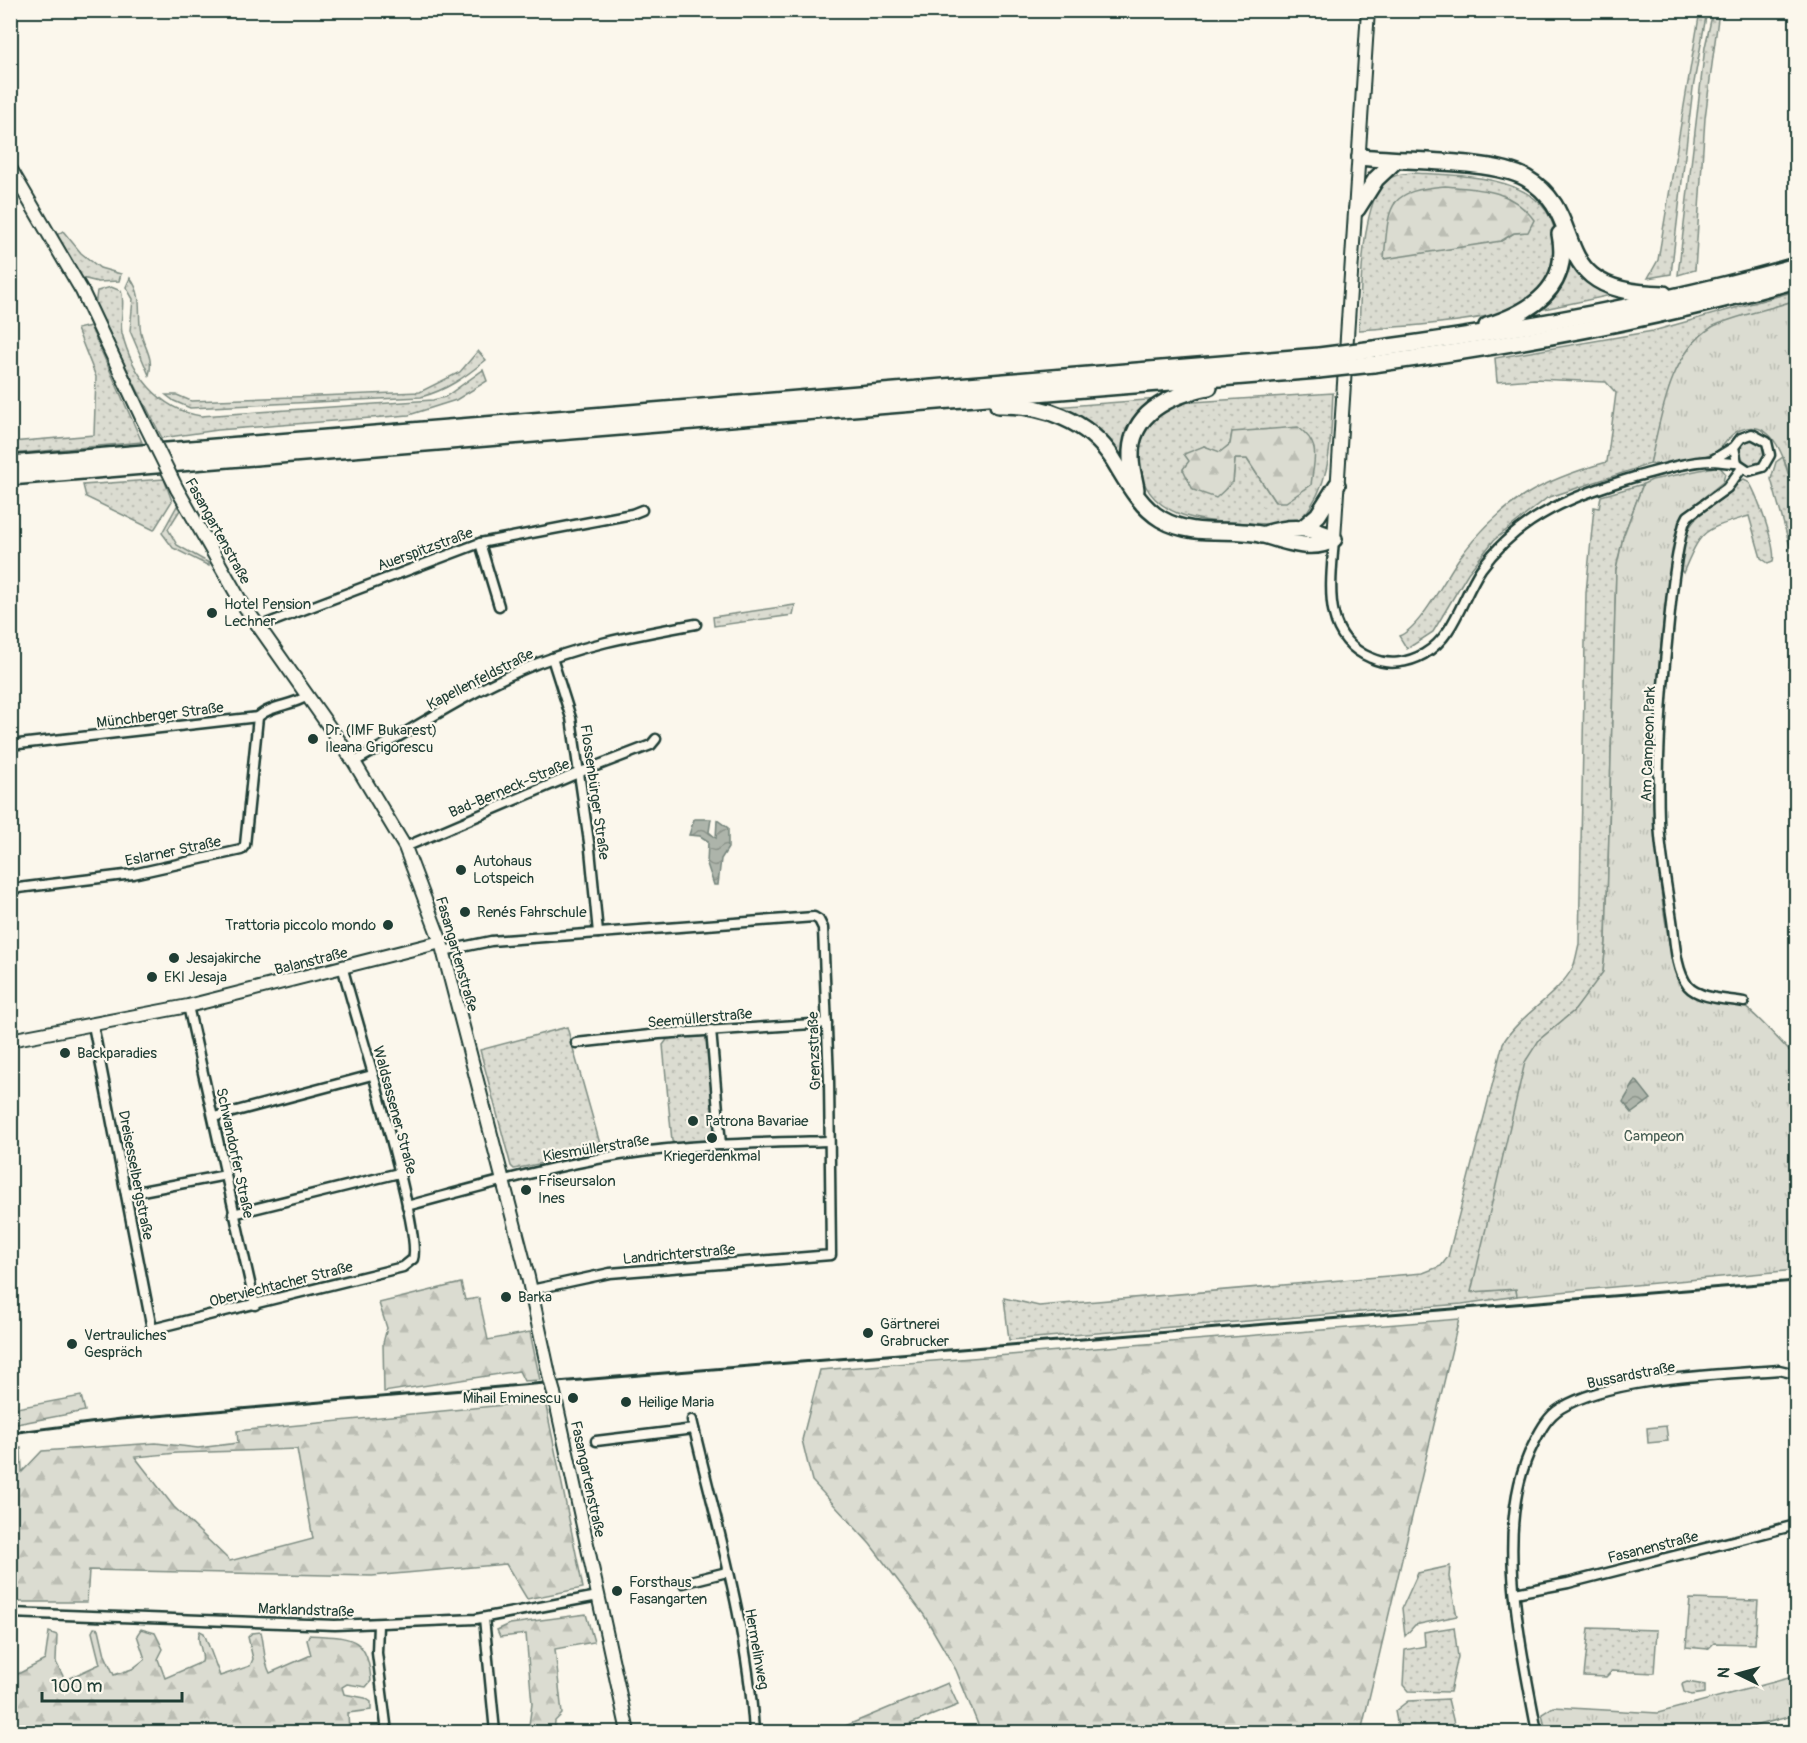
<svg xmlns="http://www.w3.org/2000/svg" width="1807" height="1743" viewBox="0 0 1807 1743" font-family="Pangolin,sans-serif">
<defs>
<pattern id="grass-dots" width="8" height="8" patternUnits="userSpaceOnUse" patternTransform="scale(1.5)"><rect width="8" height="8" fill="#dbdcd1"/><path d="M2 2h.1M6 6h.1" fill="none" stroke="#bcbeb4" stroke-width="1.8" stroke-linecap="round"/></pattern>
<pattern id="forest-firs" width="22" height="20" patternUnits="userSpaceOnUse" patternTransform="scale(1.5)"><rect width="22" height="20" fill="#dbdcd1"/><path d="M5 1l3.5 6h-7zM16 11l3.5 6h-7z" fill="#bcbeb4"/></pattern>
<pattern id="park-tufts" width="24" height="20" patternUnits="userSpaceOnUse" patternTransform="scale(1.5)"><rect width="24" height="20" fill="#dbdcd1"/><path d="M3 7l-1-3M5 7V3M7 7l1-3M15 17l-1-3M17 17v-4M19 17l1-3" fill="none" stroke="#bcbeb4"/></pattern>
<pattern id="water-waves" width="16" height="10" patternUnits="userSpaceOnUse" patternTransform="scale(1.5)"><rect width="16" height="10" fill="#adb4aa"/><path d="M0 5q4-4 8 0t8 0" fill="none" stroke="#8c948b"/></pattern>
</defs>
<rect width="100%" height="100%" fill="#fbf7ec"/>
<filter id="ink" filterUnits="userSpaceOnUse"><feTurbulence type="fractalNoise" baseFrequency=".0167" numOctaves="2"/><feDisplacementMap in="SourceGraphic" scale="12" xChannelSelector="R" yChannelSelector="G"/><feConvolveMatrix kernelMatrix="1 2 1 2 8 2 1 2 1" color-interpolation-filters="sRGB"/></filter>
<g filter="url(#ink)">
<g fill="url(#grass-dots)" stroke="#7d8c82" stroke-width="1.5" fill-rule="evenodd">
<path d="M 1700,11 L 1707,11 L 1693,88 L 1671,274 L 1648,278 L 1658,260 Z"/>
<path d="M 1713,11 L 1719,11 L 1705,118 L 1695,270 L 1678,275 L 1705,47 Z"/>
<path d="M 1413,173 C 1467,176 1563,174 1556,254 C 1554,272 1542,293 1526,303 C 1492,323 1402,326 1359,330 C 1361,297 1360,202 1386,181 C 1394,174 1403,174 1413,173 ZM 1394,203 L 1528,232 L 1514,233 L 1501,241 Z"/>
<path d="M 63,231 L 81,253 L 100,268 L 121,274 L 119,281 L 98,282 L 82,278 L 57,235 Z"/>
<path d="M 1568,255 L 1586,279 L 1612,295 L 1539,310 L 1552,296 Z"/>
<path d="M 130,278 C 144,296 137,313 141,333 C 145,349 154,358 149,375 L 130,331 L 133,299 L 126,287 Z"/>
<path d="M 111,287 L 121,291 C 126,304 119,319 122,333 C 132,374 158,409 201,416 L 433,400 L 445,397 L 483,370 L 487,381 L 456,400 L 409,415 L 218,430 L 162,438 L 95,306 L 97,291 Z"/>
<path d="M 1796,291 L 1796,300 L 1712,327 L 1670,386 L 1650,464 L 1547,498 L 1494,540 L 1468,573 L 1433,632 L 1407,649 L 1399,636 C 1421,628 1446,576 1460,557 C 1502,501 1542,480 1607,462 L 1616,393 L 1606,382 L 1534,379 L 1497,382 L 1495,358 L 1653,331 Z"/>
<path d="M 90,326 L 142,442 L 11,454 L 11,442 L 94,435 L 96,377 L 77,329 Z"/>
<path d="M 478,351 L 486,360 C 465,377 447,390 421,397 L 190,408 L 174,401 L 166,395 L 177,395 L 191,401 L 420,392 L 460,372 Z"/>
<path d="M 1333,393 C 1330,439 1334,482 1301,519 C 1284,526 1263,524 1246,523 C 1201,523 1143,517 1139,461 C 1137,433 1155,416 1177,403 ZM 1232,432 L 1275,502 L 1247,459 L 1235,459 L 1233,482 L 1183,470 L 1204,446 L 1220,453 L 1230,444 Z"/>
<path d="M 1160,399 L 1141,413 L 1125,470 L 1053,407 Z"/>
<circle cx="1752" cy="453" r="14"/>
<path d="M 1783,457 L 1796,499 L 1796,567 L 1771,479 L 1776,462 Z"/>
<path d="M 164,479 L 172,501 L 154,530 L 86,497 L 83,485 Z"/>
<path d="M 1744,479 L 1748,481 C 1756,491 1777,549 1773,561 L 1768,563 L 1761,558 L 1749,516 C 1704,530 1702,527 1683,573 L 1681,570 C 1683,555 1683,537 1691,525 C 1703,506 1728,500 1739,481 Z"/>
<path d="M 1643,484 L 1623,537 L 1616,570 L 1606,943 L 1603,972 L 1591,990 L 1575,1010 L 1539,1040 L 1472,1292 L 1516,1289 L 1517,1296 L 1462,1304 L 1009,1340 L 1004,1298 L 1039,1306 L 1423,1273 L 1441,1266 L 1448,1257 L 1503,1043 C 1521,1013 1556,998 1573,967 C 1576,960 1577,951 1579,944 L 1586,593 L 1594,507 L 1599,508 L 1601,496 Z"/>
<path d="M 177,506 L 180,510 L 168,529 L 177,545 L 209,563 L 209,566 L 173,548 L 162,533 Z"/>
<path d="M 795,605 L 793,615 L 714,626 L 713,617 Z"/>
<path d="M 567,1027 L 602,1151 L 514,1169 L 511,1166 L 480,1050 Z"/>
<path d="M 703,1033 L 709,1038 L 717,1137 L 716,1141 L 677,1145 L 672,1141 L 663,1045 L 669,1037 Z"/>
<path d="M 1450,1566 L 1449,1577 L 1457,1616 L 1415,1625 L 1405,1636 L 1402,1608 L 1418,1573 Z"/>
<path d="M 1690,1599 L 1758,1601 L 1755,1644 L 1714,1643 L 1708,1649 L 1686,1647 Z"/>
<path d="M 1454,1627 L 1458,1657 L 1450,1692 L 1408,1691 L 1403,1685 L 1405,1650 L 1425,1646 L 1424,1632 Z"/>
<path d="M 1589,1628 L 1657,1630 L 1654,1673 L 1612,1671 L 1606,1677 L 1584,1676 Z"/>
<path d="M 1448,1699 L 1456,1732 L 1399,1732 L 1395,1711 L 1408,1701 Z"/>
</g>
<g fill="url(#forest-firs)" stroke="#7d8c82" stroke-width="1.5" fill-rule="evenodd">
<path d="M 1445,186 C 1481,189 1511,189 1534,220 L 1528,232 L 1514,233 L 1501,241 L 1384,259 C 1389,205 1386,191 1445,186 Z"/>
<path d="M 1298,427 C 1322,445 1314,458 1311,485 L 1286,502 L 1275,502 L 1247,459 L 1235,459 L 1233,482 L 1216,498 L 1193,490 L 1183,469 L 1189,461 L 1184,454 L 1204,446 L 1220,452 L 1230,444 L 1232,432 Z"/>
<path d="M 461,1283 L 465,1300 L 479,1298 L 488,1340 L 530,1332 L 540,1380 L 524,1381 L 519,1371 L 384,1392 L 383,1343 L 387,1328 L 379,1303 Z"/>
<path d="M 1459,1319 L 1361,1732 L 981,1732 L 956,1670 L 924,1615 L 870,1544 L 812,1481 L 802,1440 L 820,1370 Z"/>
<path d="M 81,1396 L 85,1411 L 11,1425 L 11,1409 Z"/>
<path d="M 545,1401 L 583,1588 L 527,1599 L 506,1564 L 372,1576 L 89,1570 L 87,1602 L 11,1602 L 11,1450 L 21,1448 L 22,1472 L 42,1451 L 156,1443 L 198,1448 L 238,1443 L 237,1431 ZM 297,1449 L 313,1539 L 230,1561 L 174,1507 L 135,1457 L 177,1453 Z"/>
<path d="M 586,1614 L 594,1642 L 555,1649 L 562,1714 L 555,1721 L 554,1732 L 528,1732 L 532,1704 L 526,1634 L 500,1637 L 497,1630 L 510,1624 Z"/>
<path d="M 94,1628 L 99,1629 L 105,1655 L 114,1675 L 132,1669 L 145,1659 L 137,1635 L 141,1629 L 155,1633 L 163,1649 L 158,1659 L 165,1678 L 202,1662 C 205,1652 195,1641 200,1631 L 204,1633 L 220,1676 L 250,1666 L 253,1659 L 248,1637 L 252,1633 L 261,1632 C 265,1647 263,1660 270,1673 L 311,1655 L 307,1640 L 309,1635 C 348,1638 368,1633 371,1681 L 366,1687 L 347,1684 L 342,1687 L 344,1694 L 365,1698 L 371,1702 L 371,1710 L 348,1713 L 349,1732 L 310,1732 L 285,1727 L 283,1732 L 11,1732 L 10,1670 L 14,1676 L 45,1660 L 49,1632 L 57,1635 L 56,1662 L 65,1680 L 100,1664 L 92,1632 Z"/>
<path d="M 948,1683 L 958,1705 L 890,1732 L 831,1732 Z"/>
</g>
<g fill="url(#park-tufts)" stroke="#7d8c82" stroke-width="1.5">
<path d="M 1796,300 L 1796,499 C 1789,474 1777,410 1736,432 C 1727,437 1724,449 1713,453 C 1696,460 1668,465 1650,464 C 1661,419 1668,355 1712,327 C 1727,318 1777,307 1796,300 Z"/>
<path d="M 1719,466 L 1725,473 L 1723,482 L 1683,514 L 1677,528 C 1652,677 1641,831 1677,979 C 1695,1009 1717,995 1743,1006 C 1754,1011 1786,1048 1796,1058 L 1796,1270 L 1517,1296 L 1516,1289 L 1471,1292 L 1525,1062 L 1539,1040 L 1575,1010 L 1603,972 L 1606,943 L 1616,570 L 1623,537 L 1643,484 L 1652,480 Z"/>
<path d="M 1666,1426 L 1668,1441 L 1648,1443 L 1647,1428 Z"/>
<path d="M 1796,1676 L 1796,1715 L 1731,1732 L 1546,1732 L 1542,1714 L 1553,1707 L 1658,1713 Z"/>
<path d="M 1687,1682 L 1705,1685 L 1705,1693 L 1691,1695 L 1684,1692 L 1682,1684 Z"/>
</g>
<g fill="url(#water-waves)" stroke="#74847b" stroke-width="1.5">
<path d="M 694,819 L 711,819 L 709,832 L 716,838 L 717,820 L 728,828 L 728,848 L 721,859 L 718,885 L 714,885 L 707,864 L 708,841 L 700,836 L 689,835 Z"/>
<path d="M 1636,1080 L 1651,1099 L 1632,1113 L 1623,1102 Z"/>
</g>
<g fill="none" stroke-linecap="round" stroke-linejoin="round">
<g stroke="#1f3d34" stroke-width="13">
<g id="street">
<path d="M 1711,461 L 1734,447 L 1741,438 L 1752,434 L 1767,442 L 1770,455 L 1763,467 L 1749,471 L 1737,463 L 1734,447"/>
<path d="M 1742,468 L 1727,488 L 1688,516 L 1684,524 C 1674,562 1671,603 1667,642 C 1661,701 1657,761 1659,820 C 1660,853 1667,887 1672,920 C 1675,940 1675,969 1688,986 C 1699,999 1729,999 1744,1002"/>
<path d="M 1334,539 C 1331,584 1321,637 1371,658 C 1388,666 1408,663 1424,654 C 1455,636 1462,597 1481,569 C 1520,515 1577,494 1638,476 C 1661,470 1686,462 1710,461 C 1718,461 1728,463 1737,463"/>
<path d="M 480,543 L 499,606"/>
<path d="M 258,627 L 480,543 L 632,514 L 642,510"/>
<path d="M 552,658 L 571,718 L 590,849 L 598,933"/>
<path d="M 10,745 L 258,717 C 271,705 292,706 307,696"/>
<path d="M 354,762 C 409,732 462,696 519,671 C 575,646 635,635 696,624"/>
<path d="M 405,847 L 578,773 L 651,745 L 656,739"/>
<path d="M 10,889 L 133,874 L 241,850 L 245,845 L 258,717"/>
<path d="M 443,951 L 491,941 L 814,917 L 819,920 L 823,928 L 829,1080 L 831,1255 L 610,1273 L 531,1290"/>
<path d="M 188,1006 L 255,1305"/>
<path d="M 93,1025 L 152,1329 L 403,1267 L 413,1259 C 423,1231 354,1013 343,969"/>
<path d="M 711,1030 L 721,1145"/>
<path d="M 576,1043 L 659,1034 L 827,1023"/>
<path d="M 214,1117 L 372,1075"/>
<path d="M 126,1194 L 226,1175"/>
<path d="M 407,1206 C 478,1187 547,1167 620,1155 C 689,1144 760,1143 829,1141"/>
<path d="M 233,1214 L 399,1173"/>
<path d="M 692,1420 C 716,1523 748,1627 754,1732"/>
<path d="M 596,1441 L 694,1429"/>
<path d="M 683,1583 L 727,1572"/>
<path d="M 1515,1593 L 1568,1583 L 1796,1525"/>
<path d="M 10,1613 L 335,1625 L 476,1619 L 598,1596"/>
<path d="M 484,1618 L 495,1732"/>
<path d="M 378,1624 L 377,1653 L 387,1732"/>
<path d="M 1537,1732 C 1521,1646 1492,1523 1534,1443 C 1541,1429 1548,1416 1561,1408 C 1612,1377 1720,1375 1779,1370 L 1796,1374"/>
</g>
</g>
<g stroke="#1f3d34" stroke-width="16">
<g id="secondary">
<path d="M 10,168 L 82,291 L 142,418"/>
<path d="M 177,489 L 240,600 L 354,762 L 405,847 L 441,942 L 528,1277 L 550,1379"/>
<path d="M 1334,539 L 1368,10"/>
<path d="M 10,1040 L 188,1006 L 441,942"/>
<path d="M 554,1393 L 628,1732"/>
</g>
</g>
<g stroke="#1f3d34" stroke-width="20">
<g id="highway">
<path d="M 1360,157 C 1402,162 1492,159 1526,178 C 1593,217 1540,293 1664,294"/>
<path d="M 1357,209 L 1376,179 L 1395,161"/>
<path d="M 1487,326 C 1532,312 1571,287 1560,234"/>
<path d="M 1374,349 C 1517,330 1657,305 1796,266"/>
<path d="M 1373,364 C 1516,345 1657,319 1796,280"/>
<path d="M 998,405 C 1042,404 1088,420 1113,459 C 1126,480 1139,506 1161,519 C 1196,539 1231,526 1264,535 C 1286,542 1314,552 1334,539 C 1311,525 1287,526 1262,535"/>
<path d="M 10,464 L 1319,356"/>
<path d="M 10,477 L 1318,370"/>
<path d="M 1136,490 C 1135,480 1131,469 1131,458 C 1129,412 1171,395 1209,387"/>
<path d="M 1304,527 L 1318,515 L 1337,485"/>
</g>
</g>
<use href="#street" stroke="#fbf7ec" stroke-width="8"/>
<use href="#secondary" stroke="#fbf7ec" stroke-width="12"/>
<use href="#highway" stroke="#fbf7ec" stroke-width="15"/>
<path stroke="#1f3d34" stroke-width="3" d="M 10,1433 L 121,1419 L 640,1375 L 1796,1281"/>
<g stroke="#1f3d34" stroke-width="16" stroke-linecap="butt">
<g id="secondary-bridge">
<path d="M 142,418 L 177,489"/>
<path d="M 550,1379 L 554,1393"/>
</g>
</g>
<g stroke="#1f3d34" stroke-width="20" stroke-linecap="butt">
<g id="highway-bridge">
<path d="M 1319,356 L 1374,349"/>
<path d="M 1318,370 L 1373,364"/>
</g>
</g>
<use href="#secondary-bridge" stroke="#fbf7ec" stroke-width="12"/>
<use href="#highway-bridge" stroke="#fbf7ec" stroke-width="15"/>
</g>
</g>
<g fill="#1f3d34" stroke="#fbf7ec" stroke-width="2">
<circle cx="212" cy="613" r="6"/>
<circle cx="313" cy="739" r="6"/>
<circle cx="461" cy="870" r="6"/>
<circle cx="465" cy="912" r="6"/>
<circle cx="388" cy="925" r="6"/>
<circle cx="174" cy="958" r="6"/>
<circle cx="152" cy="977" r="6"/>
<circle cx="65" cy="1053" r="6"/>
<circle cx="693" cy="1121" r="6"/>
<circle cx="712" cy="1138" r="6"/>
<circle cx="526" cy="1190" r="6"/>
<circle cx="506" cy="1297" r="6"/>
<circle cx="868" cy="1333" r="6"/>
<circle cx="72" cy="1344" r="6"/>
<circle cx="573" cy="1398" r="6"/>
<circle cx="626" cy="1402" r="6"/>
<circle cx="617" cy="1591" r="6"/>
</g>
<g text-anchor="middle" stroke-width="4.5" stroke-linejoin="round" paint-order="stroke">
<g font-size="15" fill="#1f3d34" stroke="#fbf7ec">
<text transform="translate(218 531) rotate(61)" y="5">Fasangartenstraße</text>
<text transform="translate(425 549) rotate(-20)" y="5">Auerspitzstraße</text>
<text transform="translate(480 679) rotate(-27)" y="5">Kapellenfeldstraße</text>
<text transform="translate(160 715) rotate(-7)" y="5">Münchberger Straße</text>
<text transform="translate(1648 744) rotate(-88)" y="5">Am Campeon Park</text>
<text transform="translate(509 788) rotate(-23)" y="5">Bad-Berneck-Straße</text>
<text transform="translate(595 792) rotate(82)" y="5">Flossenbürger Straße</text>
<text transform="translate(173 851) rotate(-12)" y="5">Eslarner Straße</text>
<text transform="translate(457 954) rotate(74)" y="5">Fasangartenstraße</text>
<text transform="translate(311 961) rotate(-14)" y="5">Balanstraße</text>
<text transform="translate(700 1018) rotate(-5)" y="5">Seemüllerstraße</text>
<text transform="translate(814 1051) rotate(-92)" y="5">Grenzstraße</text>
<text transform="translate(395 1110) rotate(75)" y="5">Waldsassener Straße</text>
<text transform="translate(596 1148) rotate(-9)" y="5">Kiesmüllerstraße</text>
<text transform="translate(235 1153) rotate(78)" y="5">Schwandorfer Straße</text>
<text transform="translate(136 1175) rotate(79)" y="5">Dreisesselbergstraße</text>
<text transform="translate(679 1254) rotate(-5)" y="5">Landrichterstraße</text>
<text transform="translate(281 1284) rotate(-14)" y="5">Oberviechtacher Straße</text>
<text transform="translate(1631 1375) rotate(-11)" y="5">Bussardstraße</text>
<text transform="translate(588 1479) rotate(78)" y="5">Fasangartenstraße</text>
<text transform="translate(1653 1547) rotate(-14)" y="5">Fasanenstraße</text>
<text transform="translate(306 1610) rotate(2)" y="5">Marklandstraße</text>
<text transform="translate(757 1649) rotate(80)" y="5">Hermelinweg</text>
</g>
<g font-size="15" fill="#1f3d34" stroke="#fbf7ec" text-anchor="start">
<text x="224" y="609">Hotel Pension<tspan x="224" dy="17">Lechner</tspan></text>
<text x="325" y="735">Dr. (IMF Bukarest)<tspan x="325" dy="17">Ileana Grigorescu</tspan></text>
<text x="473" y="866">Autohaus<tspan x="473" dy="17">Lotspeich</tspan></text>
<text x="477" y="917">Renés Fahrschule</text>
<text x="376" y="930" text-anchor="end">Trattoria piccolo mondo</text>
<text x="186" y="963">Jesajakirche</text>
<text x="164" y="982">EKI Jesaja</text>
<text x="77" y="1058">Backparadies</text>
<text x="705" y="1126">Patrona Bavariae</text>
<text x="712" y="1161" text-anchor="middle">Kriegerdenkmal</text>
<text x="538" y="1186">Friseursalon<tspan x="538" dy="17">Ines</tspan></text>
<text x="518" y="1302">Barka</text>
<text x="880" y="1329">Gärtnerei<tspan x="880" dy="17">Grabrucker</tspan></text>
<text x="84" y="1340">Vertrauliches<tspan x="84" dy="17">Gespräch</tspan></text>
<text x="561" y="1403" text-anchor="end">Mihail Eminescu</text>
<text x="638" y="1407">Heilige Maria</text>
<text x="629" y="1587">Forsthaus<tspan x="629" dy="17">Fasangarten</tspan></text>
</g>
<g font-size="15" fill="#455d53" stroke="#fbf7ec">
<text x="1654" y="1141">Campeon</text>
</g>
</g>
<rect width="1807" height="1743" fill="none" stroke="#fbf7ec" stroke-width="36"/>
<rect x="18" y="18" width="1771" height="1707" fill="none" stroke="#1f3d34" stroke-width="2" filter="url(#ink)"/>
<g transform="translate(1738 1674) rotate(275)" stroke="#fbf7ec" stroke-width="4.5" paint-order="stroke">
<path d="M0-4.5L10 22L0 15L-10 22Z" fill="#1f3d34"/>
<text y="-9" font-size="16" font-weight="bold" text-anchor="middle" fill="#1f3d34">N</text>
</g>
<path d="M42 1692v9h140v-9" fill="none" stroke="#1f3d34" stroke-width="3"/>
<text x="51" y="1692" font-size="18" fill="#1f3d34" stroke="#fbf7ec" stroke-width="4.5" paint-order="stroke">100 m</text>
</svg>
